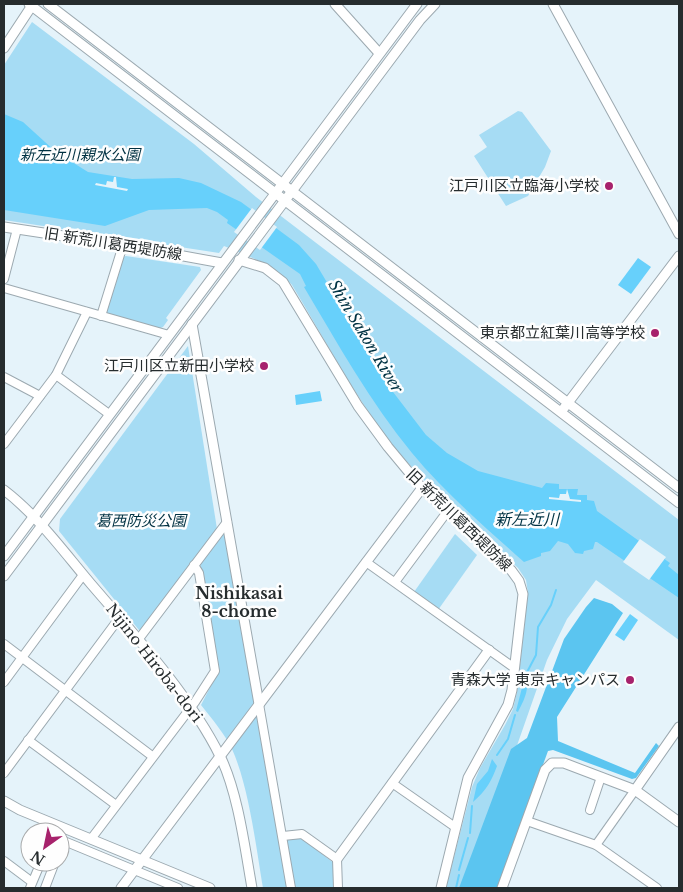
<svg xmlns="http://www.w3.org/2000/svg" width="683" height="892" viewBox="0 0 683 892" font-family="'Libre Baskerville','Noto Sans JP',serif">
<rect width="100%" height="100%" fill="#e5f3fa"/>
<g fill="#a6dcf4">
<path d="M 32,22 L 194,144 L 256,197 L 679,520 L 679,640 L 596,580 L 567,619 L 547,660 L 467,888 L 446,888 L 472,787 L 480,768 L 505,725 L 513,709 L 517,692 L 528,593 L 526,580 L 518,568 C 475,528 428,489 391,443 C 353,394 324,338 292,285 C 273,264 250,257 224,246 L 219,253 L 4,220 L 4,65 Z"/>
<path d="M 518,111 L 522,112 L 551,151 L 545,167 L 528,196 L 506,206 L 474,156 L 487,147 L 479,135 Z"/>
<path d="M 126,256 L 200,267 L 201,270 L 166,318 L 168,320 L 163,327 L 158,329 L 107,314 L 106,310 L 123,257 Z"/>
<path d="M 188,346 L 217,529 L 143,630 L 139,630 L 59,531 L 60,519 Z"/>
<path d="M 222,532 L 225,533 L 283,839 L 300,837 L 335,864 L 335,888 L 263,888 C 256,847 249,787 232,749 C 224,733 212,719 201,705 L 218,672 L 200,562 Z"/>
<path d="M 455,534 L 477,555 L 438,610 L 414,592 Z"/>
</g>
<path fill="#5bc5f0" d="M 594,598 L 612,604 L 623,613 L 557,717 L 558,741 L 635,773 L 656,743 L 659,746 L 636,778 L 632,779 L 553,750 L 548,751 L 498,888 L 459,888 L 511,749 L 527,738 L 564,639 L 586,607 Z"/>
<g fill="#67d0fb">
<path d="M 4,114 L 23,122 L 56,152 L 88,172 L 132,179 L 179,178 L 201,183 L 241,202 L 299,245 L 316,264 L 390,388 L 426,435 L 447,453 L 478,471 L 542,488 L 546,483 L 559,484 L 559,489 L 578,489 L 577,495 L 587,495 L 587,500 L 594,501 L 597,511 L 670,563 L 668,566 L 679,575 L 679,598 L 597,542 L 595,542 L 593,549 L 584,551 L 583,554 L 575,553 L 568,544 L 558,541 L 550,551 L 541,553 L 541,556 L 524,562 C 485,527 445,493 412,453 C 370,402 338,344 304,287 L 306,286 L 300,274 L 227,223 L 228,220 L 217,212 L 207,208 L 149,210 L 105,226 L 4,210 Z"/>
<path d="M 638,258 L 651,267 L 631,294 L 618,285 Z"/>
<path d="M 320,391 L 322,401 L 296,405 L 295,395 Z"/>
<path d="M 630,614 L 638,620 L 624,641 L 615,635 Z"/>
<path d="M 525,676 C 531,688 523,702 518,712 L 516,711 Z"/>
<path d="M 492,759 L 497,766 C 492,780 486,791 473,802 L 477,784 L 488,771 Z"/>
</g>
<g fill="#e5f3fa">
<path d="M 114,177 L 116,177 L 117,187 L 128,189 L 127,191 L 95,185 L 96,183 L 106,185 L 107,181 L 113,182 Z"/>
<path d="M 252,208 L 277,227 L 260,250 L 234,232 Z"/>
<path d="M 567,489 L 570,499 L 581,500 L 581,502 L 549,499 L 549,497 L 559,498 L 560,494 L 566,494 Z"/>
<path d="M 640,539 L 666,557 L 649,580 L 623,562 Z"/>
</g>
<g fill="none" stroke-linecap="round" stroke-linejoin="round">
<g stroke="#67d0fb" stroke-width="2">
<path d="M 525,676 L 536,655 L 538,627 L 551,605 L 556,590"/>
<path d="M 497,755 L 508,739 L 515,715"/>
<path d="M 470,833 L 472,806"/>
<path d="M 459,870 L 468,838"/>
<path d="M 456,888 L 459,875"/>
</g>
<g stroke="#9ca9b0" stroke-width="10">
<g id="minor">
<path d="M 4,279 L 17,229"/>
<path d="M 4,288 L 169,335"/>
<path d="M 101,316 L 123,245"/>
<path d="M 56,375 L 109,414"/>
<path d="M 4,377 L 40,396"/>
<path d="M 4,444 L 56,375 L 87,312"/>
<path d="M 366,562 L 513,667"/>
<path d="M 395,582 L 447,512"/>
<path d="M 138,640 L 227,522"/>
<path d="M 4,644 L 152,756"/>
<path d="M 4,682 L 83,575"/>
<path d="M 259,704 L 291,888"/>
<path d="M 28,740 L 116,805"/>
<path d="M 4,773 L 120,617"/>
<path d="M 392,783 L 455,827"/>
<path d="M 590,810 L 601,777"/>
<path d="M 527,821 L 596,845 L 657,888"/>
<path d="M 283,836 L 302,834 L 337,859 L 338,888"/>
<path d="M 91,839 L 195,702 L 215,671 L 199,573 L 194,565"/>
<path d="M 596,845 L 635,790"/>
<path d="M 60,850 L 64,841 L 178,888"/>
<path d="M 4,861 L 32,882"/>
<path d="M 30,888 L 41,862"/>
<path d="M 45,888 L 55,862"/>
</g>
</g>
<g stroke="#9ca9b0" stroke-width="11">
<g id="tertiary">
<path d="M 29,4 L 679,503"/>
<path d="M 48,4 L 679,488"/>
<path d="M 335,4 L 379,53"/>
<path d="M 553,4 L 679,234"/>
<path d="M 4,48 L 33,4"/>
<path d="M 4,227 L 123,245 L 222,263"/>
<path d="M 239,260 L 265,268 L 283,282 L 358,406 L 388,447 L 422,488 L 511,570 L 519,581 L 523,594 L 512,690 L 508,705 L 468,778 L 441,888"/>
<path d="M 192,324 L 259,704"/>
<path d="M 564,408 L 679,256"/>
<path d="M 4,490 C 38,516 63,551 91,584 C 134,634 191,697 220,756 C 238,792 245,849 252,888"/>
<path d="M 4,556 L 417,4"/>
<path d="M 4,576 L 420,20 L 435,4"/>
<path d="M 635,790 L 679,727"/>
<path d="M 4,801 L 20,810 L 210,888"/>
<path d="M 337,859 L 489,650"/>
<path d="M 121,888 L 422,488"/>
<path d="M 502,888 L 545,770 L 552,763 L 564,763 L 635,790 L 679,822"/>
</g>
</g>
<use href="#minor" stroke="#fff" stroke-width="8"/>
<use href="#tertiary" stroke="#fff" stroke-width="9"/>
</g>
<g fill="#a7226c" stroke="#fefefe" stroke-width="2">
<circle cx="609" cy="186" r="5"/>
<circle cx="655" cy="333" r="5"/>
<circle cx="264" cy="366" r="5"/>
<circle cx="630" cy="680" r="5"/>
</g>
<g text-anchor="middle" stroke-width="5" stroke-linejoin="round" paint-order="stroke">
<g font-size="15" font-style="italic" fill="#003142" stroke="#fefefe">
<text x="80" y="160">新左近川親水公園</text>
<text x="141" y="526">葛西防災公園</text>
</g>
<g font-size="15" fill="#262c2e" stroke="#fefefe" text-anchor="end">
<text x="599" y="191">江戸川区立臨海小学校</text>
<text x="645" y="338">東京都立紅葉川高等学校</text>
<text x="254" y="371">江戸川区立新田小学校</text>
<text x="620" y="685">青森大学 東京キャンパス</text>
</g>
<g font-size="15" fill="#262c2e" stroke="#fefefe">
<text transform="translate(113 244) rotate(9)" y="5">旧 新荒川葛西堤防線</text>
<text transform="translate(459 520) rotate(44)" y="5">旧 新荒川葛西堤防線</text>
<text transform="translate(154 663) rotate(52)" y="5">Nijino Hiroba-dori</text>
</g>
<g font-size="16" font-style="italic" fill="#003243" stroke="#fefefe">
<text transform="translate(366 336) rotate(59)" y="6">Shin Sakon River</text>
<text x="527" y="525">新左近川</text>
</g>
<g font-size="16" font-weight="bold" fill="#262c2e" stroke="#fefefe">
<text x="239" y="599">Nishikasai<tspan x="239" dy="18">8-chome</tspan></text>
</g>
</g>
<rect width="683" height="892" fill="none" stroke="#262c2e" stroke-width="10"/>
<g transform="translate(45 847) rotate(213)"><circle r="24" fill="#fefefe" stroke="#a8aaab"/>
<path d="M0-4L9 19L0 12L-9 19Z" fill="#a7226c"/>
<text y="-8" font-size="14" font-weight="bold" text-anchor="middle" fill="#262c2e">N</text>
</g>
</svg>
